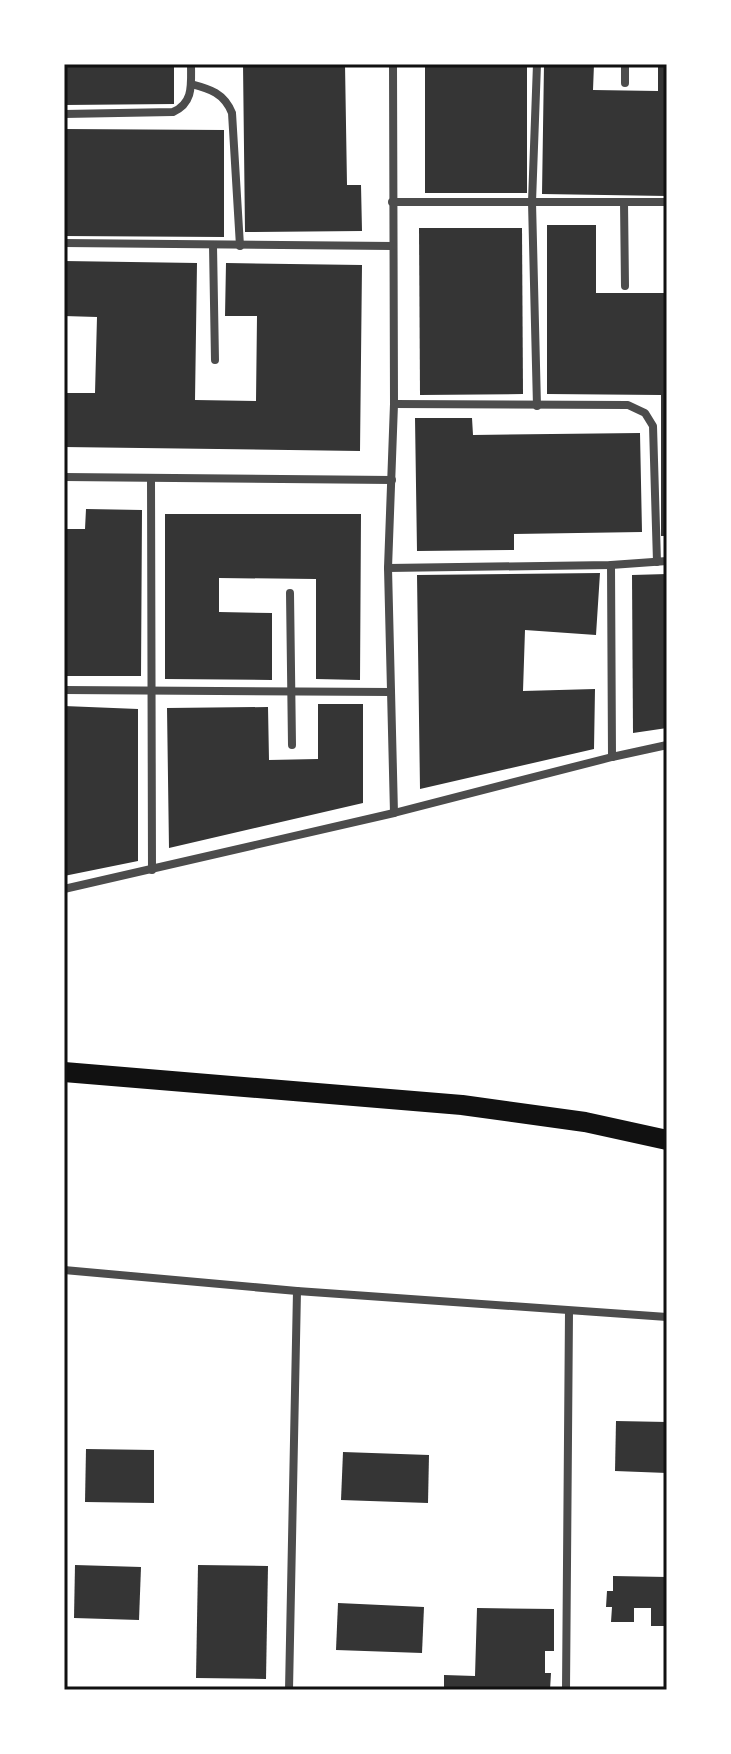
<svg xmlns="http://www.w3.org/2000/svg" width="731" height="1754" viewBox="0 0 731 1754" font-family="Roboto,sans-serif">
<rect width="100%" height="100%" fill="#fff"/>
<g fill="#353535">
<path d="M 64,64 L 174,64 L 174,104 L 64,105 Z"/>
<path d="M 243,64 L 345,64 L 347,185 L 361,185 L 362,231 L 245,232 Z"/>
<rect x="425" y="64" width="102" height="129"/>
<path d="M 544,64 L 594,64 L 593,90 L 658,91 L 658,64 L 667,64 L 667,196 L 542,194 Z"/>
<path d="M 64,129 L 224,130 L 224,237 L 64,236 Z"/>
<path d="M 547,225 L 596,225 L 596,293 L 664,293 L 664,229 L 667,229 L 667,536 L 661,536 L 661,395 L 547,394 Z"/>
<path d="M 419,228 L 522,228 L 523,394 L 420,395 Z"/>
<path d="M 64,261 L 197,263 L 195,400 L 256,401 L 257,316 L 225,316 L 226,263 L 362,265 L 360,451 L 64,447 L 64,393 L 95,393 L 97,317 L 64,316 Z"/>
<path d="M 415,418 L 472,418 L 473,435 L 640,433 L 642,532 L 514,534 L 514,550 L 417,551 Z"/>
<path d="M 86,509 L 142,510 L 141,676 L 64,676 L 64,529 L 85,529 Z"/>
<path d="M 165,514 L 361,514 L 360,680 L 316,679 L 316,579 L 219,578 L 219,612 L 272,613 L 272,680 L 165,679 Z"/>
<path d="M 600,573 L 596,635 L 525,630 L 523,691 L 595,689 L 594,749 L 420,789 L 417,575 Z"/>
<path d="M 667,574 L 667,728 L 633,733 L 632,575 Z"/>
<path d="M 318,704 L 363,704 L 363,803 L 169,848 L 167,708 L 268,707 L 269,760 L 318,759 Z"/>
<path d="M 64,706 L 138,709 L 138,861 L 64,876 Z"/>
<path d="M 616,1421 L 667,1422 L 667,1473 L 615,1471 Z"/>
<path d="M 86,1449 L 154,1450 L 154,1503 L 85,1502 Z"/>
<path d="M 343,1452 L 429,1455 L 428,1503 L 341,1500 Z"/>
<path d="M 75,1565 L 141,1567 L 139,1620 L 74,1618 Z"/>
<path d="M 198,1565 L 268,1566 L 266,1679 L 196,1678 Z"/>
<path d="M 613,1576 L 667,1577 L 667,1626 L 651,1626 L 651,1608 L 634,1608 L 634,1622 L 611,1622 L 612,1607 L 606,1607 L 607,1591 L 613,1591 Z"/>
<path d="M 338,1603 L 424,1607 L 422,1653 L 336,1650 Z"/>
<path d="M 477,1608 L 554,1609 L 554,1651 L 545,1651 L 545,1673 L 551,1673 L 550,1690 L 444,1690 L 444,1675 L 475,1676 Z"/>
</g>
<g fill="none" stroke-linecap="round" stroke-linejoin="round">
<g stroke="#4c4c4c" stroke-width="8">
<path d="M 393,64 L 394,404 L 388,568 L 394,813"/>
<path d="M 537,64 L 532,202 L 537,406"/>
<path d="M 625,64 L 625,83"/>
<path d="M 191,84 C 210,89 224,93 232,113 L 240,246"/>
<path d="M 64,114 L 173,112 C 194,103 191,84 191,64"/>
<path d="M 392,202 L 667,202"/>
<path d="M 624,202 L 625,286"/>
<path d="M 64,243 L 393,246"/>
<path d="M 213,246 L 215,360"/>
<path d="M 394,404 L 628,405 L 645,413 L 653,426 L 657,562"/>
<path d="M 64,477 L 392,480"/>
<path d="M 151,478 L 152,870"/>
<path d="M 611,565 L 612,757"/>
<path d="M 388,568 L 611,565 L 667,561"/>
<path d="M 290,593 L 292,745"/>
<path d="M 64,690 L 391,692"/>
<path d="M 64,889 L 394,813 L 612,757 L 667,745"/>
<path d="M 64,1270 L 297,1291 L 667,1317"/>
<path d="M 289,1690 L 297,1291"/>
<path d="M 566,1690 L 569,1312"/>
</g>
<path stroke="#111" stroke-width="20" d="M 64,1072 L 462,1105 L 585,1122 L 667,1140"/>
</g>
<rect width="731" height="1754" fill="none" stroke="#ffffff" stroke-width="132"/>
<rect x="66" y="66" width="599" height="1622" fill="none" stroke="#111" stroke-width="3"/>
</svg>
